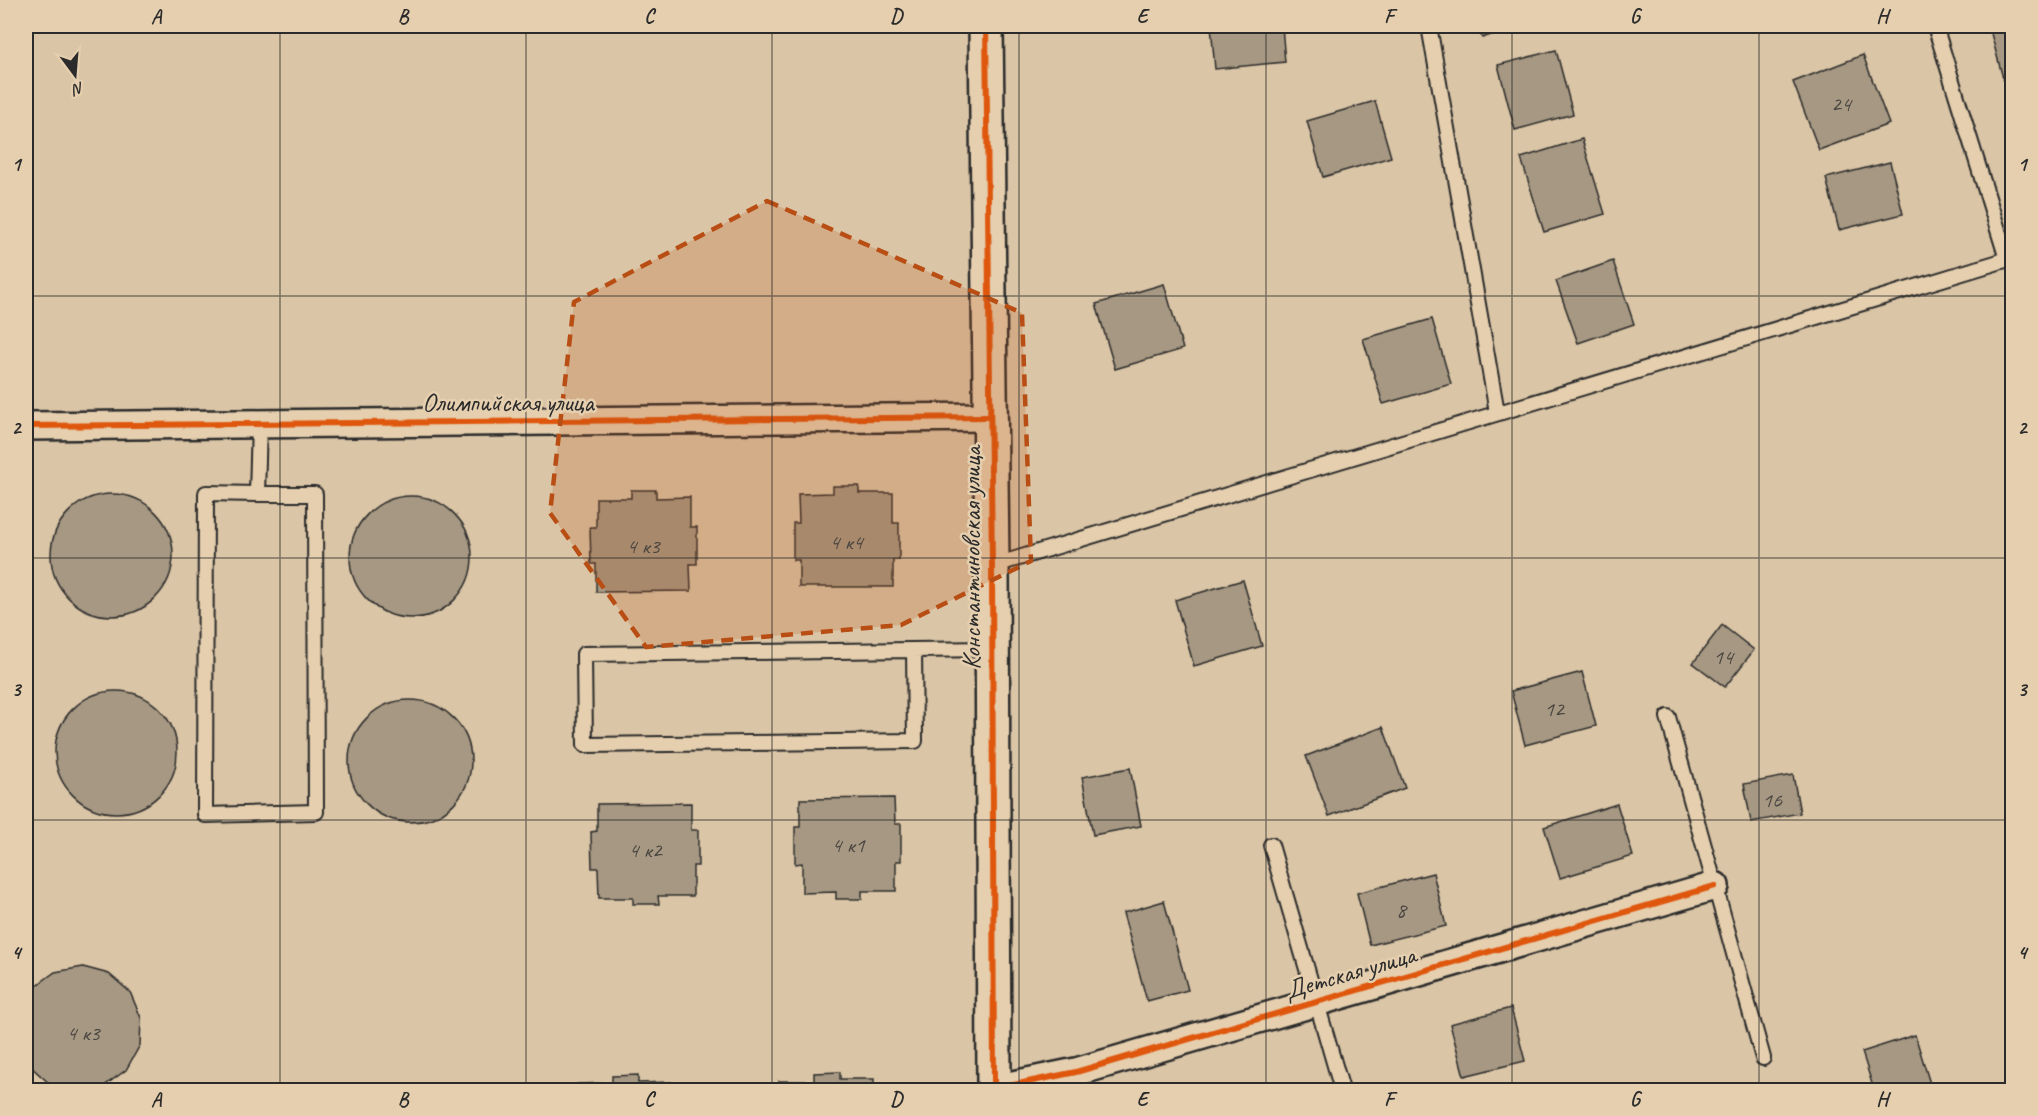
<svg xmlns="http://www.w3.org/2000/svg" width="2038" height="1116" viewBox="0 0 2038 1116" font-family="Caveat,sans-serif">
<rect width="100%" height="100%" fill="#dac5a6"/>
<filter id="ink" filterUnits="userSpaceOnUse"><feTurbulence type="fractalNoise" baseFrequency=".0167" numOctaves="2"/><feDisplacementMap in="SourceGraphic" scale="12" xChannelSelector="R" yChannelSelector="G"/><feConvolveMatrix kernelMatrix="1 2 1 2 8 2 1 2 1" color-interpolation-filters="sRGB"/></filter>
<g filter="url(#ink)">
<g fill="#a69882" stroke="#2b2b2b" stroke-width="1.5">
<path d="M 1211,26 L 1282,26 L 1285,62 L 1215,69 Z"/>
<path d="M 1478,26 L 1518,26 L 1482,38 Z"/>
<path d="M 1989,26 L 2012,26 L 2012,80 L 2004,82 Z"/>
<path d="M 1556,50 L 1573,114 L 1515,130 L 1498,65 Z"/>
<path d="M 1863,55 L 1889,124 L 1819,150 L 1793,82 Z"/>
<path d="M 1375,101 L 1391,157 L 1323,177 L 1307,121 Z"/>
<path d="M 1582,139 L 1605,214 L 1544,232 L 1521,158 Z"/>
<path d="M 1890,162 L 1903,214 L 1839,230 L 1826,178 Z"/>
<path d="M 1613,261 L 1634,324 L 1578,343 L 1556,281 Z"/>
<path d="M 1164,284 L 1183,349 L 1115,369 L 1096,304 Z"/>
<path d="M 1432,319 L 1451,384 L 1383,404 L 1363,339 Z"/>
<path d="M 833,486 L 859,486 L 859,493 L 893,493 L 893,523 L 899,523 L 899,560 L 893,560 L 893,587 L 799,587 L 799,560 L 793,560 L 793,523 L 799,523 L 798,494 L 833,493 Z"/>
<path d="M 631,490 L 656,490 L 656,498 L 690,497 L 690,527 L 697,527 L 697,564 L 690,564 L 691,591 L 596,592 L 596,564 L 591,564 L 590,527 L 596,527 L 596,498 L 631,498 Z"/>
<circle cx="112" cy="555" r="61"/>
<circle cx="411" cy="557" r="61"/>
<path d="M 1243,580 L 1262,646 L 1194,666 L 1175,600 Z"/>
<path d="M 1722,625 L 1754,650 L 1725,687 L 1693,663 Z"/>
<path d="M 1582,672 L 1596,726 L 1525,745 L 1511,691 Z"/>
<circle cx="116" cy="752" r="61"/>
<circle cx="410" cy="761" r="61"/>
<path d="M 1383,727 L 1405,788 L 1329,816 L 1306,756 Z"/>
<path d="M 1130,768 L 1141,826 L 1093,835 L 1082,777 Z"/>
<path d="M 1793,775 L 1800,813 L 1751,822 L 1744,784 Z"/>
<path d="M 894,798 L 895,824 L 901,824 L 901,861 L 896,861 L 896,891 L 862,891 L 862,899 L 836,899 L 836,892 L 802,893 L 802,863 L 795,864 L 795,827 L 800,827 L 800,799 Z"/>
<path d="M 691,803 L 691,830 L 698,830 L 698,866 L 693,866 L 693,896 L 658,896 L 659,904 L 633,904 L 633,898 L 599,898 L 598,868 L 592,868 L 591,832 L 597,831 L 597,804 Z"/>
<path d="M 1617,804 L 1633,856 L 1560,878 L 1544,827 Z"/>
<path d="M 1433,873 L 1446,926 L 1370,945 L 1357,893 Z"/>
<path d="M 1164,901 L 1188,990 L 1147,1001 L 1123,913 Z"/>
<path d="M 83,967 L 109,974 L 130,992 L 141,1018 L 140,1045 L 126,1070 L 104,1086 L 75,1090 L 50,1084 L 29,1065 L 26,1057 L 26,1001 L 33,988 L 55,972 Z"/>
<path d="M 1511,1008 L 1525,1061 L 1464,1076 L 1450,1024 Z"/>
<path d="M 1915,1035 L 1932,1090 L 1874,1090 L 1862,1052 Z"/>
<path d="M 840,1072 L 840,1079 L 874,1079 L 874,1090 L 780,1090 L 779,1081 L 814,1081 L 814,1073 Z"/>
<path d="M 638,1075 L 638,1083 L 671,1082 L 672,1090 L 577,1090 L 577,1084 L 612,1083 L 612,1076 Z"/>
<path d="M 358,1086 L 374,1090 L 332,1090 Z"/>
</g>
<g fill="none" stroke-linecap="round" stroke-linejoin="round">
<g stroke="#2b2b2b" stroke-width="18">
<g id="lane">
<path d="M 1429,26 L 1497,412"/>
<path d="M 1935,26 L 2007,259"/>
<path d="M 257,494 L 315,494 L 316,812 L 205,815 L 206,493 L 257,494 L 259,424"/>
<path d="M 992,566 L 2012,258"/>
<path d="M 914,650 L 915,741 L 585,745 L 584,654 L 991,649"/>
<path d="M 1668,717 L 1763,1058"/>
<path d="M 1271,845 L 1342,1090"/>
</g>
</g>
<g stroke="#2b2b2b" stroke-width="32">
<g id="street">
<path d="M 26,426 L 990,417"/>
<path d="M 994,1089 L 1076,1072 L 1715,886"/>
</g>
</g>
<g stroke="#2b2b2b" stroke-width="38">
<path id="secondary" d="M 986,26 L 992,566 L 994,1090"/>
</g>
<use href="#lane" stroke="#e5cfae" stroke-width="14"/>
<use href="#street" stroke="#e5cfae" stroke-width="27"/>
<use href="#secondary" stroke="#e5cfae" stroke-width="33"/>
<g stroke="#e5cfae" stroke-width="10">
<g id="cycleway">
<path d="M 986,26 L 992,566 L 994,1090"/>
<path d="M 26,426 L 990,417"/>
<path d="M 994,1089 L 1076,1072 L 1715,886"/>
</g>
</g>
<use href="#cycleway" stroke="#df570e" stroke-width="6"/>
</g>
</g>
<path fill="#b94e14" fill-opacity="0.2" stroke="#b94e14" stroke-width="4.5" stroke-dasharray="12 8" stroke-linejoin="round" d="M 767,201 L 1022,313 L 1031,561 L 901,625 L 646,647 L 550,513 L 574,302 Z"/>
<path fill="none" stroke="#2b2b2b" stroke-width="1.5" stroke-opacity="0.55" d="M 280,26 L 280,1090M 526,26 L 526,1090M 772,26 L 772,1090M 1019,26 L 1019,1090M 1266,26 L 1266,1090M 1512,26 L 1512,1090M 1759,26 L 1759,1090M 26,296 L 2012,296M 26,558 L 2012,558M 26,820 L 2012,820"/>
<g text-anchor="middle" stroke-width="5" stroke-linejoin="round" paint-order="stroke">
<g font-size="22" fill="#4a4641">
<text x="1841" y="111">24</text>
<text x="846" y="549">4 к4</text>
<text x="643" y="553">4 к3</text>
<text x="1723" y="664">14</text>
<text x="1554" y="716">12</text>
<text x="1772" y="807">16</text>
<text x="848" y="852">4 к1</text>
<text x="645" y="857">4 к2</text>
<text x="1401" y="917">8</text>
<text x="83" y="1040">4 к3</text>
</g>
<g font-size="26" fill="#2b2b2b" stroke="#e5cfae">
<text x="508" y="411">Олимпийская улица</text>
<text transform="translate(971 558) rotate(-90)" y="9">Константиновская улица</text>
<text transform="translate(1350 972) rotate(-16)" y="9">Детская улица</text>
</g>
</g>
<rect width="2038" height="1116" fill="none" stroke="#e5cfae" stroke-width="66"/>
<g transform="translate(75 75) rotate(164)" stroke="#e5cfae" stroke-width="4.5" paint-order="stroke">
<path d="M0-4.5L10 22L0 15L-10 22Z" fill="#2b2b2b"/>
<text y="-9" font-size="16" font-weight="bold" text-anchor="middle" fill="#2b2b2b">N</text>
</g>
<rect x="33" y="33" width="1972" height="1050" fill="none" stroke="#2b2b2b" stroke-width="2"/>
<g font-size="20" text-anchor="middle" font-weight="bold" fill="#2b2b2b">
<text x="156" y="23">A</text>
<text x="403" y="23">B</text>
<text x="649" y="23">C</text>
<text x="896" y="23">D</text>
<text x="1142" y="23">E</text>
<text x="1389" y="23">F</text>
<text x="1635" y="23">G</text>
<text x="1882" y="23">H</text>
<text x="16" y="171">1</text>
<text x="2022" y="171">1</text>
<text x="16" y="434">2</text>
<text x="2022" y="434">2</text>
<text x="16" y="696">3</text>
<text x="2022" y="696">3</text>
<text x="16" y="959">4</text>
<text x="2022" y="959">4</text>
<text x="156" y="1106">A</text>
<text x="403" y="1106">B</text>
<text x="649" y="1106">C</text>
<text x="896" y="1106">D</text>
<text x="1142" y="1106">E</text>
<text x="1389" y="1106">F</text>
<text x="1635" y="1106">G</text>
<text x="1882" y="1106">H</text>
</g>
</svg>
